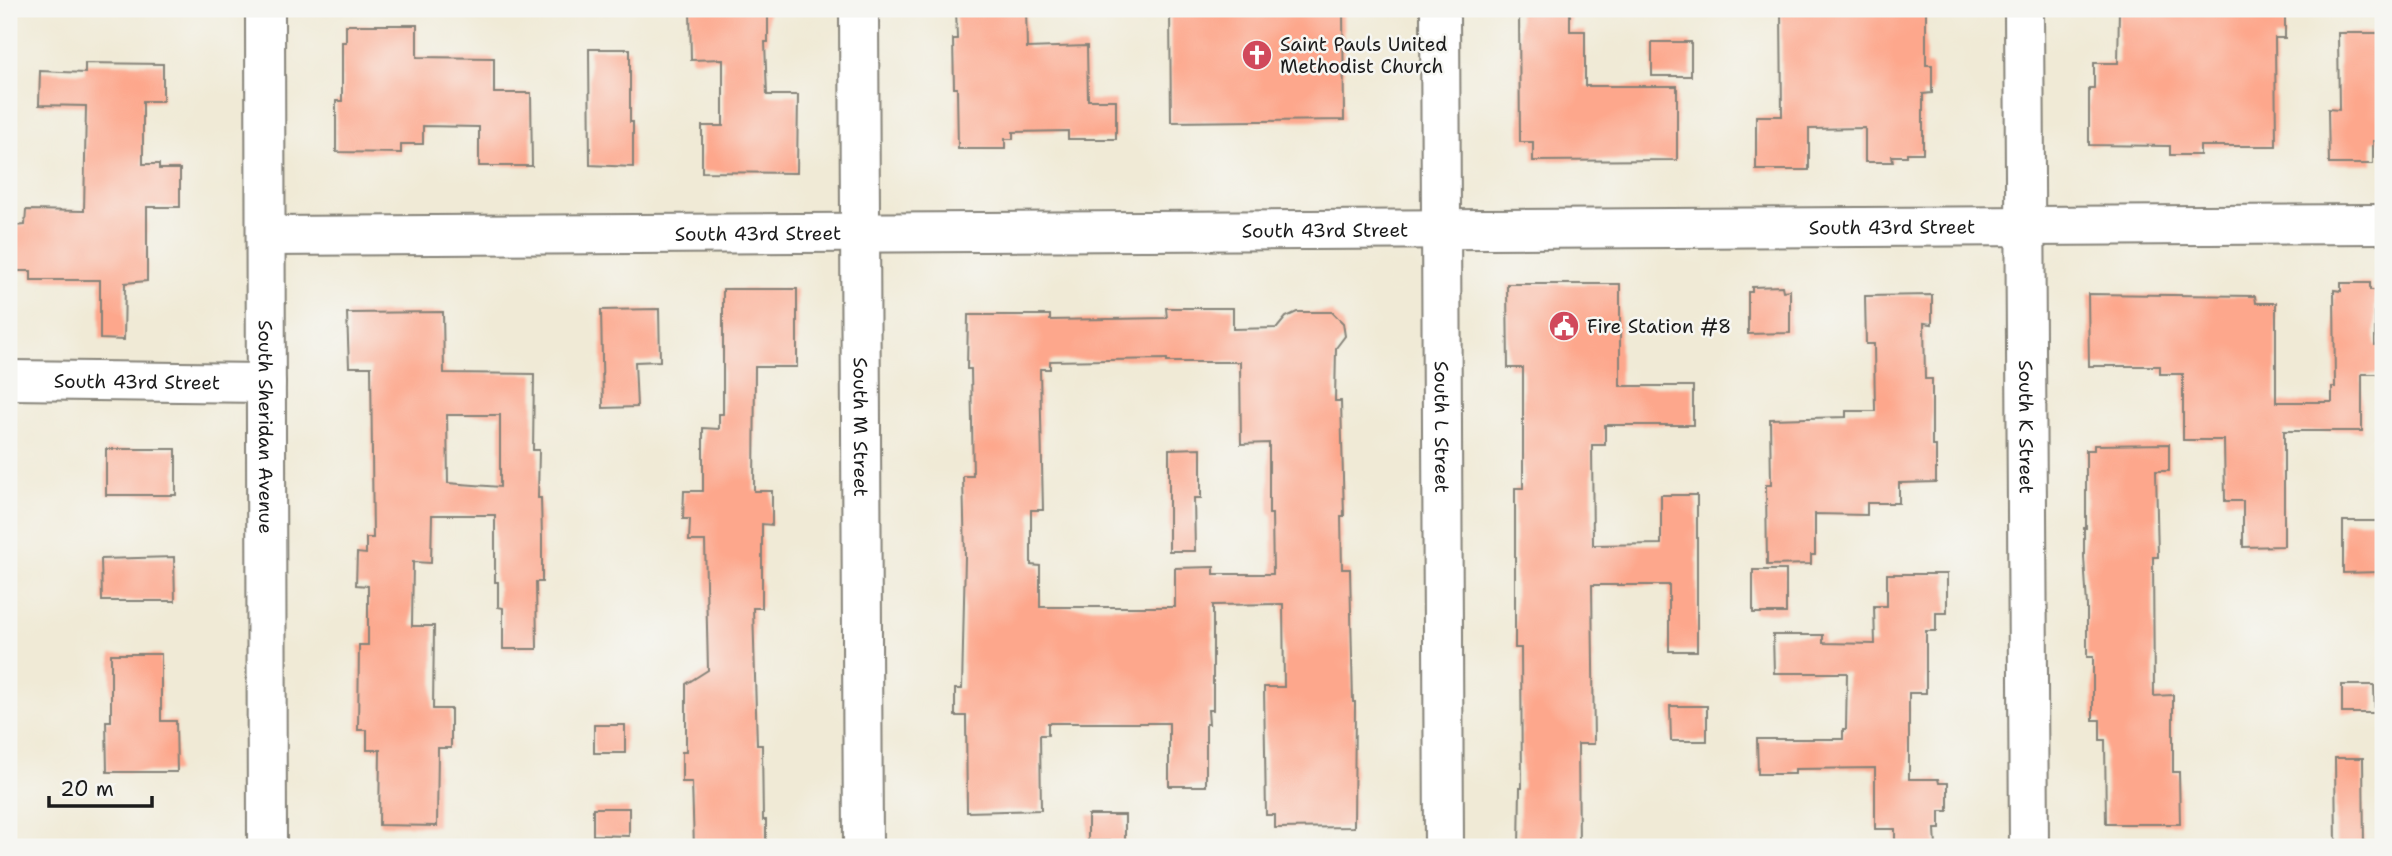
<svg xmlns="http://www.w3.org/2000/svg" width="2392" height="856" viewBox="0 0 2392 856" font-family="'Shantell Sans',sans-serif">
<rect width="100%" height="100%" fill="#f6f6f2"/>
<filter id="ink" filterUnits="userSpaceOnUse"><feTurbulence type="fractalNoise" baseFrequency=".0143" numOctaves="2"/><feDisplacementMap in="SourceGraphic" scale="14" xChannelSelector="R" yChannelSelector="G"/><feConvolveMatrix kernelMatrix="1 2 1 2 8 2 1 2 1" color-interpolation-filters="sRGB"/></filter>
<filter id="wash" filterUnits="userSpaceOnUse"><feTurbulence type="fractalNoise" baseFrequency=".00686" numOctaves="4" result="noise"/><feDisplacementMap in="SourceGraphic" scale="28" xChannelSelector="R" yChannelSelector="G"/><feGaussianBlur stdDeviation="1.57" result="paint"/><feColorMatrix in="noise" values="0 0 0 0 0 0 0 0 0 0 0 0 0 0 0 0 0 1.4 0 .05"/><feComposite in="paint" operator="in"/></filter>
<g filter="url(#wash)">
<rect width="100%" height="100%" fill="#f0ead6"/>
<g id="blocks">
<g fill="#fda78c" fill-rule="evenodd">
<path d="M 690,9 L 768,9 L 768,42 L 765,42 L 767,95 L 798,95 L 797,173 L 702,172 L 702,126 L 723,126 L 723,59 L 691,60 Z"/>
<path d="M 956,9 L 1026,9 L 1027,48 L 1087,46 L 1088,100 L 1116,100 L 1116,139 L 1068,139 L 1068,131 L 1013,132 L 1013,139 L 1005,139 L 1005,149 L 958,149 L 957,88 L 954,88 L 953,39 L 957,39 Z"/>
<path d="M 1170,9 L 1343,9 L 1344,120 L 1171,122 Z"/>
<path d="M 1781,9 L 1926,9 L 1926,65 L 1932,65 L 1932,93 L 1923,94 L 1923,153 L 1907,153 L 1907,156 L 1892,156 L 1893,162 L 1865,162 L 1865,128 L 1809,129 L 1809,170 L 1756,170 L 1756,116 L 1782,116 Z"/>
<path d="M 2119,9 L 2285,9 L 2285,38 L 2275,38 L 2276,146 L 2200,146 L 2200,155 L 2170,155 L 2170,146 L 2089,145 L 2089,88 L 2094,88 L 2094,63 L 2118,63 Z"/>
<path d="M 1519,12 L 1570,12 L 1570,31 L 1585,31 L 1585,86 L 1677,86 L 1677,160 L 1533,161 L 1533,142 L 1520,142 Z"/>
<path d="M 346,25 L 417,25 L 417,57 L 494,58 L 494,93 L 531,93 L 532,166 L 479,166 L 479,127 L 423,126 L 423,144 L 401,144 L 401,153 L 336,152 L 336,101 L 342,101 L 342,42 L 346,42 Z"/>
<path d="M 2338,33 L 2383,33 L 2382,141 L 2373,141 L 2373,164 L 2329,164 L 2328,109 L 2339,110 Z"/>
<rect x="1652" y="42" width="39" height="34"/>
<path d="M 589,49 L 630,49 L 630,122 L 633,122 L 633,167 L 590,165 Z"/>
<path d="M 85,63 L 163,64 L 163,101 L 143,101 L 143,164 L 159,164 L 159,169 L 180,169 L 180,207 L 147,207 L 147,281 L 125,283 L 124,340 L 100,339 L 100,280 L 31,280 L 31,271 L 11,271 L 12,226 L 25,225 L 26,210 L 84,211 L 86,106 L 39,105 L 40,71 L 85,73 Z"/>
<path d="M 2341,283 L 2370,283 L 2370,290 L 2375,290 L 2375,345 L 2383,345 L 2383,374 L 2362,374 L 2362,431 L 2284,431 L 2284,546 L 2243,547 L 2243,501 L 2225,501 L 2224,440 L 2183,440 L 2183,374 L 2160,374 L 2160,366 L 2089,366 L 2088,294 L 2255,296 L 2256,303 L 2276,303 L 2276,402 L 2332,402 L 2332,387 L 2335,387 L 2334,290 L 2341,291 Z"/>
<path d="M 1507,284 L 1620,284 L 1620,386 L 1693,386 L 1693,425 L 1605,425 L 1605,445 L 1592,445 L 1593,545 L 1661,544 L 1661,495 L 1697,495 L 1697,651 L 1669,651 L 1669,585 L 1592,585 L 1594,744 L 1578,744 L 1579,847 L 1519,847 L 1520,788 L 1522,788 L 1521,648 L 1515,648 L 1515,488 L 1523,488 L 1523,368 L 1508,368 Z"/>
<path d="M 1782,286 L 1783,291 L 1790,290 L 1790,333 L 1748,334 L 1748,292 L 1752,292 L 1752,287 Z"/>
<path d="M 723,289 L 797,289 L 797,367 L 755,367 L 754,491 L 772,491 L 772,525 L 762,524 L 762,608 L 753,608 L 757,745 L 762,745 L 763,820 L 766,820 L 766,847 L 694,847 L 692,782 L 682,782 L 682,752 L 686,752 L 686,684 L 708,670 L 705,541 L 689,541 L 690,519 L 683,519 L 684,491 L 703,491 L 703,428 L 719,429 L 719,414 L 723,414 Z"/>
<path d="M 1932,295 L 1932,324 L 1924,323 L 1925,379 L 1932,379 L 1932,446 L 1936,446 L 1936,482 L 1899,483 L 1899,503 L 1867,503 L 1867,515 L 1815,514 L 1815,555 L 1811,555 L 1811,564 L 1767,565 L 1766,485 L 1771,485 L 1770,419 L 1846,417 L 1846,411 L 1875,411 L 1874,344 L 1866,344 L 1865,296 Z"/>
<path d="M 1166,308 L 1233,308 L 1233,329 L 1277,328 L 1286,317 L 1297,312 L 1332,312 L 1343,323 L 1345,336 L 1336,348 L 1335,401 L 1341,401 L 1344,516 L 1341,516 L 1342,569 L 1350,569 L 1353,702 L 1355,702 L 1354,827 L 1275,828 L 1275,815 L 1266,815 L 1264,687 L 1284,687 L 1283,604 L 1213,605 L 1213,710 L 1208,710 L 1209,724 L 1206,724 L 1206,786 L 1169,786 L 1169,723 L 1048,723 L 1048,735 L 1040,735 L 1041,810 L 967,812 L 966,716 L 955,716 L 955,689 L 962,689 L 965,557 L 963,476 L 973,476 L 971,369 L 967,369 L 968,315 L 1050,315 L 1050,320 L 1167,318 ZM 1167,359 L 1167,362 L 1240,362 L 1241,444 L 1269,443 L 1269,514 L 1272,514 L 1273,574 L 1214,574 L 1214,567 L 1175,568 L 1175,607 L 1040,607 L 1040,566 L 1031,565 L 1031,510 L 1043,510 L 1040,369 L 1050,369 L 1050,361 Z"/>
<path d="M 659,309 L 660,361 L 635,362 L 637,407 L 603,408 L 601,310 Z"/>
<path d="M 443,312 L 444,373 L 534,374 L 533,450 L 539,450 L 538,498 L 541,498 L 542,538 L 542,582 L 536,582 L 537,649 L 503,649 L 503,608 L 498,607 L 498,582 L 495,582 L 495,515 L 432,515 L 431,563 L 413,562 L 412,626 L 434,626 L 433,709 L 451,709 L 451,748 L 438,748 L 437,826 L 379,825 L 380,750 L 367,750 L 367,730 L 358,730 L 359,645 L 368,645 L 368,586 L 356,585 L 357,553 L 366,554 L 366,538 L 373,538 L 371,367 L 349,367 L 347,313 ZM 447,415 L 500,415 L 500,487 L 448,483 Z"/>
<path d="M 2169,444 L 2169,471 L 2156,471 L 2158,557 L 2153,557 L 2154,696 L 2173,695 L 2173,772 L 2179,772 L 2180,824 L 2106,824 L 2105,740 L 2100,740 L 2100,720 L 2093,720 L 2093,657 L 2087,657 L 2087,606 L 2084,557 L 2084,528 L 2086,528 L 2086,450 L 2094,450 L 2094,445 Z"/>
<path d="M 1201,448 L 1201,498 L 1194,498 L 1195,551 L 1169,551 L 1169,449 Z"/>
<rect x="106" y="449" width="70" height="46"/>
<path d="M 2343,521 L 2379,521 L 2379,572 L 2343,573 Z"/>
<path d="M 174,557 L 175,601 L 102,601 L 101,559 Z"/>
<rect x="1753" y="570" width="33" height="43"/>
<path d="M 1887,574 L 1947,574 L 1947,613 L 1936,613 L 1936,631 L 1926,631 L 1926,693 L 1909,693 L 1909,779 L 1938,779 L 1939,783 L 1948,783 L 1948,811 L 1940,811 L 1940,829 L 1935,829 L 1936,847 L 1895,847 L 1895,829 L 1875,829 L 1875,768 L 1795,769 L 1795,774 L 1758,774 L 1757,739 L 1843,739 L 1843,729 L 1846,729 L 1847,673 L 1774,673 L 1773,635 L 1823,635 L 1823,643 L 1875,644 L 1874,606 L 1887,606 Z"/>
<path d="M 111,654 L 161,654 L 161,721 L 176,721 L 177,772 L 107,772 L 106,721 L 111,721 Z"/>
<path d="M 2342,685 L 2374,685 L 2375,713 L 2342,713 Z"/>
<path d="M 1670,706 L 1707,706 L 1707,741 L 1671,741 Z"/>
<rect x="594" y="725" width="31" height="28"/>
<path d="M 2335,758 L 2363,758 L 2364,847 L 2336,847 Z"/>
<path d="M 593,808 L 629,808 L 629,836 L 593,835 Z"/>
<rect x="1088" y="815" width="37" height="26"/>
</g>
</g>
</g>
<g filter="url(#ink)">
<use href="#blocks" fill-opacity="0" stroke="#868379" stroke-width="2"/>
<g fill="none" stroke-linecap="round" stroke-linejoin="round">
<g stroke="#868379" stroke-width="42">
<g id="minor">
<path id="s1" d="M 265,9 L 267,847"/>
<path id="s2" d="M 859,9 L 863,847"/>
<path id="s3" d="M 1440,9 L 1444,847"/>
<path id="s4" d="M 2024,9 L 2029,847"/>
<path id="s5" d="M 266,236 L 2383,224"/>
<path id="s6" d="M 9,380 L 266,383"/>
</g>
</g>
<use href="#minor" stroke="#fff" stroke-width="38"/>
</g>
</g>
<defs>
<g id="church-disc" transform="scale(1.575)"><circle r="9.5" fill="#d1495b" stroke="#f6f6f2"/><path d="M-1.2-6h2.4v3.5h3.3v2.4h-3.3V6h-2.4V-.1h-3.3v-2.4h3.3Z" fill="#fff"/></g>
<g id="civic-disc" transform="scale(1.575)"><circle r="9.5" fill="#d1495b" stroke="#f6f6f2"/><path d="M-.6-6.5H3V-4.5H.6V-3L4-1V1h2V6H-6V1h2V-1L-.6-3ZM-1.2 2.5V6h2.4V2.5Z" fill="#fff"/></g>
</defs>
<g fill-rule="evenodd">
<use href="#church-disc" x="1257" y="55"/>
<use href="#civic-disc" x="1564" y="326"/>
</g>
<g text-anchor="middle" stroke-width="5" stroke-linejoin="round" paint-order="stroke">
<g font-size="19" fill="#1c1c1c" stroke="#f6f6f2" text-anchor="start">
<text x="1280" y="51">Saint Pauls United<tspan x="1280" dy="22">Methodist Church</tspan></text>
<text x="1587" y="333">Fire Station #8</text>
</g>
<g font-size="19" fill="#1c1c1c" stroke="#f6f6f2">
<text dy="7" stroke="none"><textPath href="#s5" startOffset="1626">South 43rd Street</textPath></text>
<text dy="7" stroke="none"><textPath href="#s5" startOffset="1059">South 43rd Street</textPath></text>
<text dy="7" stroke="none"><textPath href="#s5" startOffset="492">South 43rd Street</textPath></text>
<text dy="7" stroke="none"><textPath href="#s6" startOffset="128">South 43rd Street</textPath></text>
<text dy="7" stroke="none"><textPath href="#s1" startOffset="418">South Sheridan Avenue</textPath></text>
<text dy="7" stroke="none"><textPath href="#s2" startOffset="418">South M Street</textPath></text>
<text dy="7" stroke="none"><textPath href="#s3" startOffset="418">South L Street</textPath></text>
<text dy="7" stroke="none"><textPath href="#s4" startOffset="418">South K Street</textPath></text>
</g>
</g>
<rect width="2392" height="856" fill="none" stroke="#f6f6f2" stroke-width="35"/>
<path d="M49 796v10h103v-10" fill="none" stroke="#1c1c1c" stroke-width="3.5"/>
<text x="60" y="796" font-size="21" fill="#1c1c1c" stroke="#f6f6f2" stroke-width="5" paint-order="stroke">20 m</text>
</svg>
